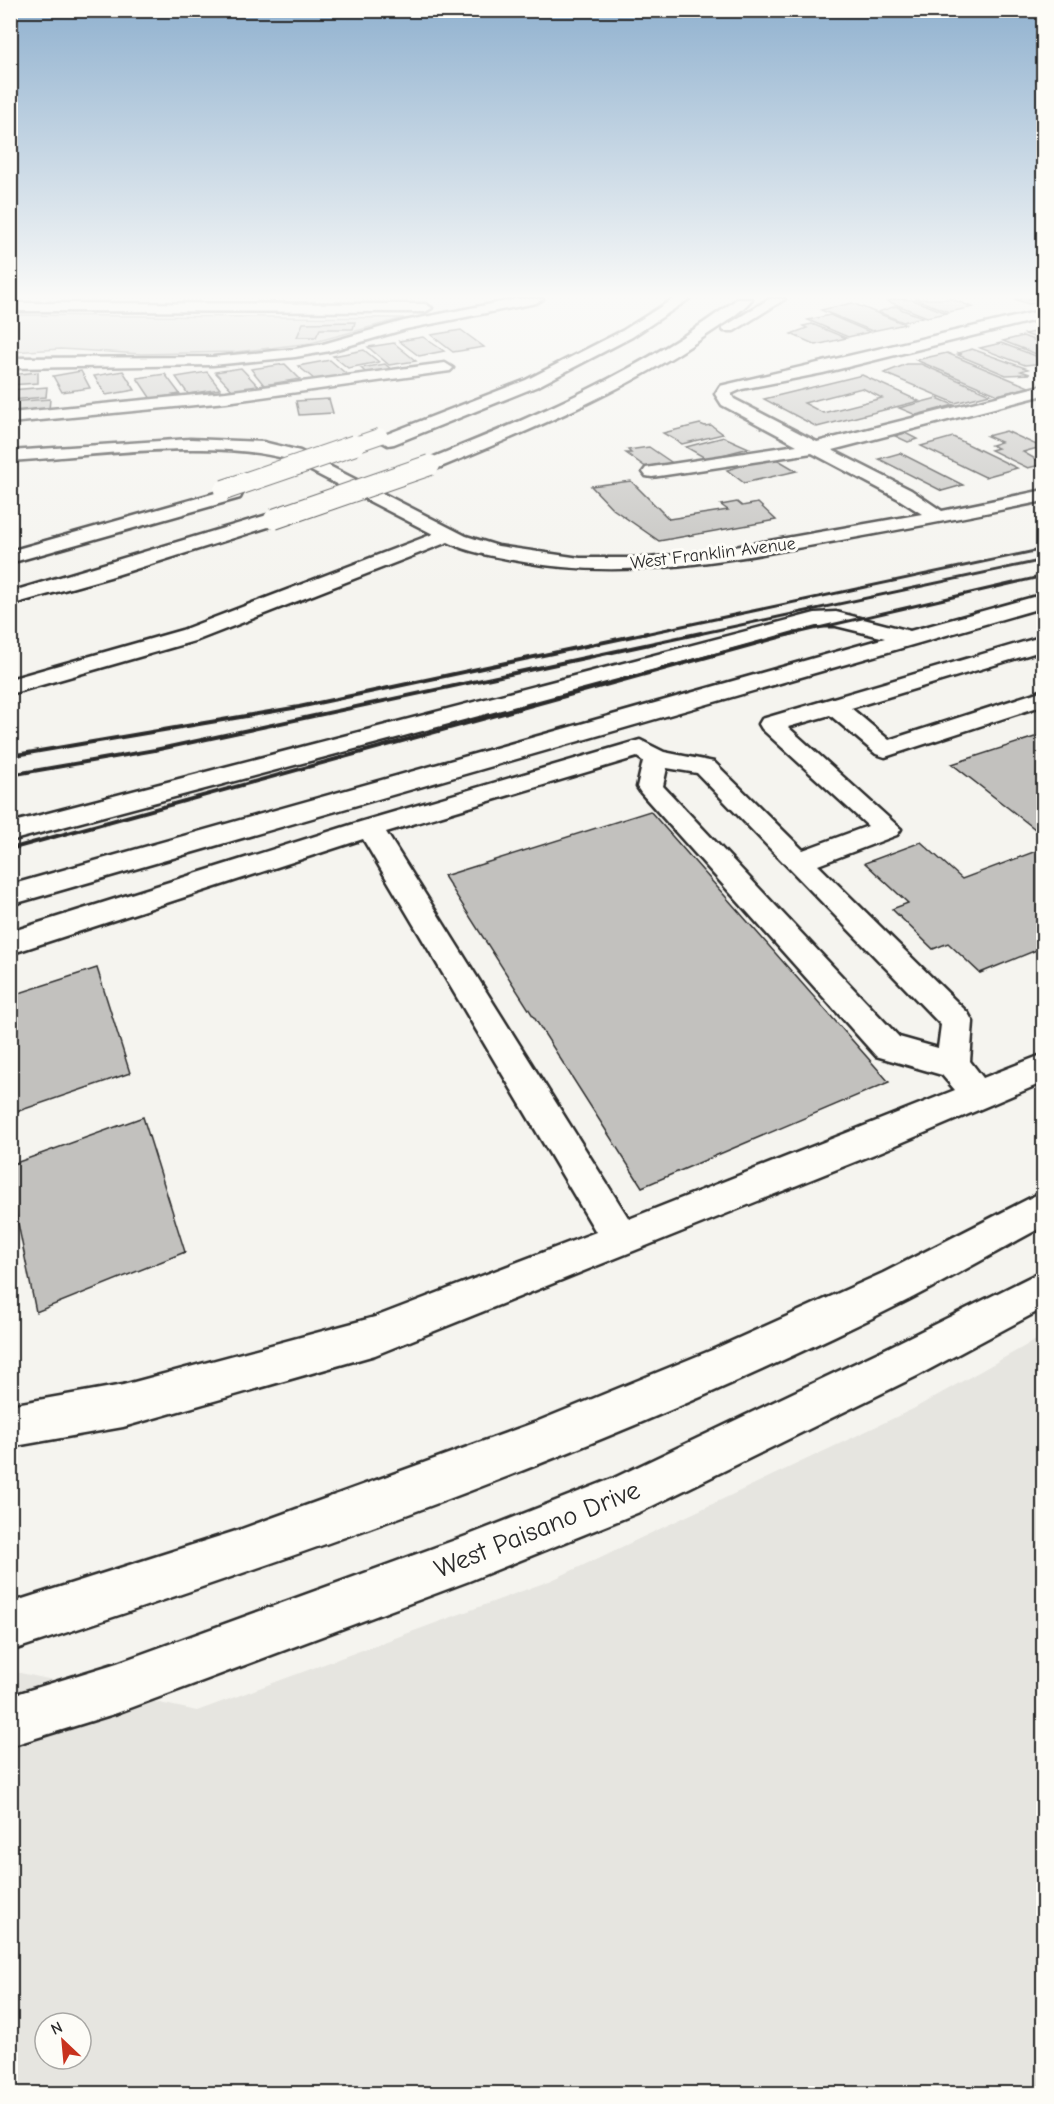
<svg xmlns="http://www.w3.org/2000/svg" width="1054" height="2104" viewBox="0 0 1054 2104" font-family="'Comic Neue',sans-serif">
<rect width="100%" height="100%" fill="#f5f4ef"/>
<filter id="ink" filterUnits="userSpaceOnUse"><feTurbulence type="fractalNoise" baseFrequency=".0167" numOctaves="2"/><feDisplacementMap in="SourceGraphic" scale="12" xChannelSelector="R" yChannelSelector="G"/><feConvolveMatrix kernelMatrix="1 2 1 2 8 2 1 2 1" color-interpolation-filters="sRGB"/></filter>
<g filter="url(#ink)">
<path fill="#e6e5e0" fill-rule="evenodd" d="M 1043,1336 L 1043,2093 L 11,2094 L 11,1671 L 197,1711 L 552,1580 L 913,1409 ZM 45,2023 L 81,2023 L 81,2059 L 45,2059 Z"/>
<path fill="#d7d6d2" stroke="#81807e" stroke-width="1.5" d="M 10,315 L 404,318 L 311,343 L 236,352 L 141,354 L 61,349 L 11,352 Z"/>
<g fill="#c2c1be" stroke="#2b2b2b" stroke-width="1.5" fill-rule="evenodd">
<path d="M 896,299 L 913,300 L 947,313 L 927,317 L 887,301 Z"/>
<path d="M 915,299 L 951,299 L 973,307 L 949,312 Z"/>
<path d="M 1014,299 L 1044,299 L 1044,301 L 1029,304 Z"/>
<path d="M 852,303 L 905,324 L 872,331 L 821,310 Z"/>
<path d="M 896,306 L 903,310 L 923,317 L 903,322 L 878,312 Z"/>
<path d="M 830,315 L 870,332 L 848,337 L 808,320 Z"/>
<path d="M 355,322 L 353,329 L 320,329 L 316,337 L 297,337 L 303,323 Z"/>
<path d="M 812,324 L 846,338 L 816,345 L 791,334 L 807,328 L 803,326 Z"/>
<path d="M 461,330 L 484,347 L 453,352 L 431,335 Z"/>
<path d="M 1044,330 L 1044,341 L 1025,334 Z"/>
<path d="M 1023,336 L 1044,344 L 1044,357 L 1003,341 Z"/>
<path d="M 423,337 L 444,351 L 419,356 L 399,341 Z"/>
<path d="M 394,343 L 416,361 L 389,365 L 368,347 Z"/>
<path d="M 1001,343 L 1044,359 L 1044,363 L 1025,365 L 980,348 Z"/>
<path d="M 972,349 L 1028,369 L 1021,371 L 1030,374 L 1006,375 L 958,355 L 962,354 L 958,353 Z"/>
<path d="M 364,350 L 379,362 L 348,368 L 333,356 Z"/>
<path d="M 947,353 L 1029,387 L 998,395 L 916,360 Z"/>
<path d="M 330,360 L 351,378 L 319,383 L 298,366 Z"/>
<path d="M 285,364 L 300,379 L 264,385 L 251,369 Z"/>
<path d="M 385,364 L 393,371 L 369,376 L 361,368 Z"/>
<path d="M 907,364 L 921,364 L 990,394 L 955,403 L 884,373 Z"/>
<path d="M 241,368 L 259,387 L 233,391 L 215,372 Z"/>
<path d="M 81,371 L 90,388 L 62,392 L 53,376 Z"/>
<path d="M 123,371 L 135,390 L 106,395 L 94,376 Z"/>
<path d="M 38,372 L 38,383 L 10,385 L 10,375 Z"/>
<path d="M 207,372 L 220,389 L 188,394 L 176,377 Z"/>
<path d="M 165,374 L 180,394 L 151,399 L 137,378 Z"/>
<path d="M 862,375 L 919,401 L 817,427 L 764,399 ZM 862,388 L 882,398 L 823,413 L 804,403 Z"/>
<path d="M 47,387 L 46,397 L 10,400 L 10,390 Z"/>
<path d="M 937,398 L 954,405 L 916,415 L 899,408 Z"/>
<path d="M 50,399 L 49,410 L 10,413 L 10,402 Z"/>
<path d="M 329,399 L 333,413 L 299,415 L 296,401 Z"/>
<path d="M 700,424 L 705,426 L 711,425 L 723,434 L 682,444 L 663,433 Z"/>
<path d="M 1006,431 L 1041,447 L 1023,452 L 1044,464 L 1028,468 L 991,450 L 998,448 L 991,445 L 1001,442 L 987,436 Z"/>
<path d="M 905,433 L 917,439 L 908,442 L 895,436 Z"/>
<path d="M 724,437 L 749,448 L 707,459 L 686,447 Z"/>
<path d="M 953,437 L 1017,468 L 985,477 L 921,446 Z"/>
<path d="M 649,447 L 674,464 L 647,468 L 626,453 L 631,453 L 628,450 Z"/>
<path d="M 900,453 L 963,485 L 942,491 L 879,459 Z"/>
<path d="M 773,457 L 797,471 L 744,483 L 727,470 Z"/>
<path d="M 631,481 L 669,519 L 728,510 L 721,505 L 737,502 L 742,506 L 758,503 L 776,520 L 659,541 L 613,509 L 591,486 Z"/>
<path d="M 1044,734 L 1044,836 L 952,764 Z"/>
<path d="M 650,811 L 889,1082 L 642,1187 L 444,876 Z"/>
<path d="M 921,842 L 962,879 L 1044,848 L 1044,947 L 980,973 L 948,943 L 933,949 L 892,909 L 908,903 L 865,863 Z"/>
<path d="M 97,968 L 130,1073 L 10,1114 L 10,996 Z"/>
<path d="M 143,1117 L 185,1252 L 36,1312 L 10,1184 L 10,1165 Z"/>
</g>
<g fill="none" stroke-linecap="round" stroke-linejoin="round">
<g stroke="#2b2b2b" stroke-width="5">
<g id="minor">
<path d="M 517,299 L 543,299 L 536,303 L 406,329 L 330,351 L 295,357 L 213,365 L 10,368 L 10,358 L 213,357 L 295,349 L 323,344 L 404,321 Z"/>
<path d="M 10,303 L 425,304 L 432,308 L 425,312 L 10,311 Z"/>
<path d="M 1044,310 L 1044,318 L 823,373 L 742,389 L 731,394 L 734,399 L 817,442 L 1044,385 L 1044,395 L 832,450 L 911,490 L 942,511 L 1044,490 L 1044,501 C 971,516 898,530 825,543 C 718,562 621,581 513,560 C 492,556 467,552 448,542 L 198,640 L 10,694 L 10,679 L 182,630 L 433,534 L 288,459 C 207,438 94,456 10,461 L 10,451 L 190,439 L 263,442 L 300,451 L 466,536 L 498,546 L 580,558 L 649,558 L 718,550 L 922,514 L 897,498 L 812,453 L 652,477 L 646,476 L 643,472 L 646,468 L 652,467 L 797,445 L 722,405 L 715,394 L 720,386 Z"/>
<path d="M 445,363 L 453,368 L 450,371 L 226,402 L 10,423 L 10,413 L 226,392 Z"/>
<path d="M 1044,594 L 1044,607 L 10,905 L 10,885 L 885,638 L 836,626 L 816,626 L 10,841 L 10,823 L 815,613 L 836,612 L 910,631 Z"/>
<path d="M 1044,636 L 1044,650 L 851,708 L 889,740 L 1044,690 L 1044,705 L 885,757 L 876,754 L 830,715 L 788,727 L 901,829 L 897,835 L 818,865 L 968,1013 L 973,1022 L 970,1061 L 983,1078 L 1044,1054 L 1044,1082 L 882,1151 L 375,1355 L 123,1427 L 10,1447 L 10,1405 L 123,1385 L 375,1317 L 596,1232 L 363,839 L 10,954 L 10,932 L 360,822 L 640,740 L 664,752 L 714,762 L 803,850 L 868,826 L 762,729 L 759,724 L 762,719 ZM 637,757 L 643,761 L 637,787 L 641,793 L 876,1056 L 942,1075 L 955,1090 L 629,1219 L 386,832 ZM 667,768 L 697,773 L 941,1025 L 938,1048 L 899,1037 L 663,786 Z"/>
</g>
</g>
<g stroke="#2b2b2b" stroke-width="5">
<g id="major">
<path d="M 1044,1191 L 1044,1226 C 999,1250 955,1276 910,1299 C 623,1444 316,1551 10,1651 L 10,1603 L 236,1531 L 536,1422 L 712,1350 L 883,1273 Z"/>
<path d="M 1044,1270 L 1044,1308 L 917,1376 L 642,1511 L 469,1581 L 117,1713 L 10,1746 L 10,1696 L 117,1663 L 469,1535 L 614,1478 L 887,1348 Z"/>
</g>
</g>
<g stroke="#2b2b2b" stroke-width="5">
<g id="highway">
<path d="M 673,299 L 689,299 L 632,337 L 538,386 L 394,444 L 388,445 L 379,440 L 382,436 L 526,380 L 622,331 Z"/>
<path d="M 737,299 L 752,299 C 738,316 715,329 698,341 C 617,395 526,432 436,469 L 430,470 L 421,465 L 424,461 C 534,417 642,371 737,299 Z"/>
<path d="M 769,299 L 785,299 L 734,331 L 724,331 L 722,328 Z"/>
<path d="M 233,488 L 242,494 L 240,498 L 10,563 L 10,551 Z"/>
<path d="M 274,513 L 281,515 L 284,519 L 281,523 L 110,577 L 10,605 L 10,592 Z"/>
</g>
</g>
<use href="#minor" fill="#fdfcf7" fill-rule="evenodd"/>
<use href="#major" fill="#fdfcf7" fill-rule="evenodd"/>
<use href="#highway" fill="#fdfcf7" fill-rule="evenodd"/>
<g stroke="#2b2b2b" stroke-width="3">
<path d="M 640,635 L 1044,549"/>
<path d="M 694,635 L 1044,560"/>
<path d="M 788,635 L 1044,576"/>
</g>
<g stroke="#2b2b2b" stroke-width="4">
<path d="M 10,756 L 299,707 L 647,633"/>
<path d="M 10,775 L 155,750 L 701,633"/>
<path d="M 10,849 L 794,633"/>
</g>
<g stroke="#2b2b2b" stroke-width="17" stroke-linecap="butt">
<path id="highway-bridge-far1" d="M 351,446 L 380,436"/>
</g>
<g stroke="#2b2b2b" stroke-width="22" stroke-linecap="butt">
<g id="highway-bridge">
<path d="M 224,490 L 355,445"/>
<path d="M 274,519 L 430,465"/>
</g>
</g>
<use href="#highway-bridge-far1" stroke="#fdfcf7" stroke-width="15"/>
<use href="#highway-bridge" stroke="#fdfcf7" stroke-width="20"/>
</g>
</g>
<linearGradient id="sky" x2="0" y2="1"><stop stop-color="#90b1cf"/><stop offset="0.5" stop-color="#fafaf8"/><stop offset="1" stop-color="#fafaf8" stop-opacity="0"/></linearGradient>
<rect width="1054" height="593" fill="url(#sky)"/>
<g text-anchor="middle" stroke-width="6" stroke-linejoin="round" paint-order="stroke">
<g font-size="18" fill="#2b2b2b" stroke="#fdfcf7">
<text transform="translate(713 553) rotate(-7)" y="6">West Franklin Avenue</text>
</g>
<g font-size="27" fill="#2b2b2b" stroke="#fdfcf7">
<text transform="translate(537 1529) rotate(-22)" y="9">West Paisano Drive</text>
</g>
</g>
<rect width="1054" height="2104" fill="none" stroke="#fdfcf7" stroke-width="36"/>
<rect x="18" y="18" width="1018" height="2068" fill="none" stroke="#2b2b2b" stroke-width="2" filter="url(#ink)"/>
<g transform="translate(63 2041) rotate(334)"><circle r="28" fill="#fdfcf7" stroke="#a9a8a5" stroke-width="1.5"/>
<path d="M0-4.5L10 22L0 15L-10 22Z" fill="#c8321e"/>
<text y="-9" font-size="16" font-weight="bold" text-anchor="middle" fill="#2b2b2b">N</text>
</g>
</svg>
